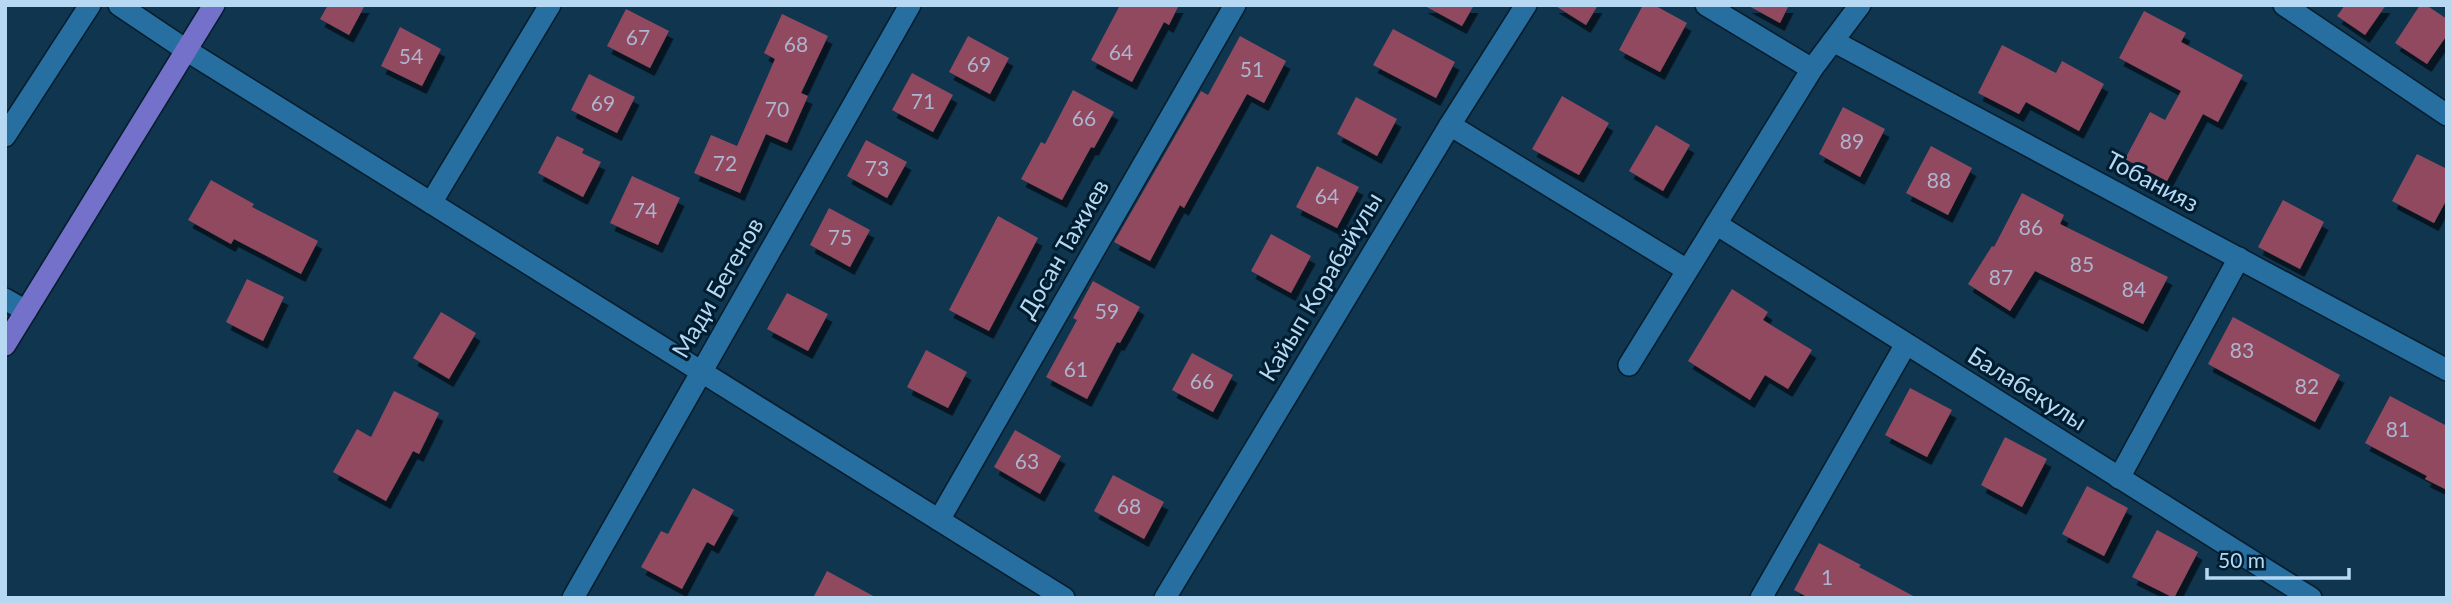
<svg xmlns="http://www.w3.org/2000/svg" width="2452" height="603" viewBox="0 0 2452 603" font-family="Lato,sans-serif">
<defs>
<filter id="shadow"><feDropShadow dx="4.5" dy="8" stdDeviation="0" flood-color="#0009"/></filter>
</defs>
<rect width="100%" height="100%" fill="#0f354f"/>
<g fill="#904a5f" filter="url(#shadow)">
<path d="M 328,5 L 365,5 L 349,35 L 320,19 Z"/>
<path d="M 1120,5 L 1179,5 L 1169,25 L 1164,22 L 1132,82 L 1091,60 Z"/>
<path d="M 1423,5 L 1474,5 L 1462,26 Z"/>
<path d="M 1554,5 L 1598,5 L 1586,25 Z"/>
<path d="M 1643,5 L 1654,5 L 1687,23 L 1660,72 L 1619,50 Z"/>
<path d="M 1747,5 L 1789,5 L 1780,23 Z"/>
<path d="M 2345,5 L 2386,5 L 2365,35 L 2337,16 Z"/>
<path d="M 2420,5 L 2426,5 L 2447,19 L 2447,35 L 2427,64 L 2395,43 Z"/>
<path d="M 626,9 L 669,31 L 650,68 L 607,46 Z"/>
<path d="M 2144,11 L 2186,33 L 2181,42 L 2243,75 L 2218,122 L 2203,114 L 2167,181 L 2125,159 L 2150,112 L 2165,120 L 2181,91 L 2119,58 Z"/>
<path d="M 782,14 L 828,36 L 801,93 L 808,96 L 787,143 L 766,134 L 740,193 L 694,173 L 711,135 L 737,146 L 775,59 L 764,53 Z"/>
<path d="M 400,27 L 441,49 L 422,86 L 381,66 Z"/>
<path d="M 1393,29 L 1455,62 L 1436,98 L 1373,65 Z"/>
<path d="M 968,36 L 1009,58 L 990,94 L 949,72 Z"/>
<path d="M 1240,36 L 1286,61 L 1264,103 L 1247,94 L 1184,208 L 1180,205 L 1150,261 L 1114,242 L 1201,91 L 1208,95 Z"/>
<path d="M 2002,45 L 2056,73 L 2062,61 L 2104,84 L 2079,131 L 2026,102 L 2019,114 L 1978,93 Z"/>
<path d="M 912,73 L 953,95 L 933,132 L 892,110 Z"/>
<path d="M 589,74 L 635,97 L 617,133 L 571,110 Z"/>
<path d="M 1073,90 L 1114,112 L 1094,148 L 1091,147 L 1062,200 L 1021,179 L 1041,142 L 1045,144 Z"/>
<path d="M 1562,96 L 1609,123 L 1579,175 L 1532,149 Z"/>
<path d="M 1356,97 L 1397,119 L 1377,156 L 1337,134 Z"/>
<path d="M 1843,107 L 1885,129 L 1860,177 L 1819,154 Z"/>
<path d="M 1656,125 L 1690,145 L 1663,191 L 1629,171 Z"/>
<path d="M 557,136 L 584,149 L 582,153 L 601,162 L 583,197 L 538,173 Z"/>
<path d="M 866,140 L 907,162 L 887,198 L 847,176 Z"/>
<path d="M 1931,146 L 1972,168 L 1948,215 L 1906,193 Z"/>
<path d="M 2417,154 L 2447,169 L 2447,199 L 2434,223 L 2392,201 Z"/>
<path d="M 1317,166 L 1359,187 L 1337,228 L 1296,207 Z"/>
<path d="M 632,176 L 680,198 L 658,245 L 610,223 Z"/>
<path d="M 211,180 L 254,204 L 252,207 L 318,241 L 301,274 L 234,239 L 231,244 L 188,220 Z"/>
<path d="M 2022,193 L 2064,215 L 2060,224 L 2168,277 L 2143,324 L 2035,271 L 2010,311 L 1968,284 L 1992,246 L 1994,247 Z"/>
<path d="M 2283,200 L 2324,222 L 2300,269 L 2258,247 Z"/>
<path d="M 829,208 L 870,230 L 850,267 L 810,245 Z"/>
<path d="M 998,216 L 1038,238 L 989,331 L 949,310 Z"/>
<path d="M 1271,234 L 1311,256 L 1291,293 L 1251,271 Z"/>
<path d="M 247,279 L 284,297 L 263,341 L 226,322 Z"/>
<path d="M 1093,281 L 1140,307 L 1120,343 L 1117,342 L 1087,399 L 1046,377 L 1077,320 L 1073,318 Z"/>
<path d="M 1732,289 L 1768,312 L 1763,320 L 1812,350 L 1788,389 L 1765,375 L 1750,400 L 1688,361 Z"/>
<path d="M 787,293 L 828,314 L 808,351 L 767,329 Z"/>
<path d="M 441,312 L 476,333 L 449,379 L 413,358 Z"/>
<path d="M 2233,317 L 2340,375 L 2315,422 L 2208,364 Z"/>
<path d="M 926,350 L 967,372 L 948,408 L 907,387 Z"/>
<path d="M 1192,353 L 1233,375 L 1213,412 L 1172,390 Z"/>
<path d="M 1910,388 L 1952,410 L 1927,457 L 1885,435 Z"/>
<path d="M 394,391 L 439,413 L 419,454 L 413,451 L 386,501 L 333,472 L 357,429 L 371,437 Z"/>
<path d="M 2390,396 L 2447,426 L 2447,490 L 2425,479 L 2427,476 L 2365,443 Z"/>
<path d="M 1015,430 L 1061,456 L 1040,494 L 994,467 Z"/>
<path d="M 2005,437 L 2047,459 L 2022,507 L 1981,485 Z"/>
<path d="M 1113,475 L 1164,502 L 1144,539 L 1094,511 Z"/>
<path d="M 2087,486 L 2128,508 L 2104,556 L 2062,534 Z"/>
<path d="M 693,488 L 734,510 L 714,546 L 707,542 L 682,589 L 641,567 L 661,531 L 668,534 Z"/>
<path d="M 2157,530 L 2198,552 L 2174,598 L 2132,577 Z"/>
<path d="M 1819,543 L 1861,565 L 1859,567 L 1917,598 L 1809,598 L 1794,590 Z"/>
<path d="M 827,571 L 877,598 L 813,598 Z"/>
</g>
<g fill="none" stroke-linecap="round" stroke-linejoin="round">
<g stroke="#061c2b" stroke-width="24">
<g id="minor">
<path d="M 119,5 L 186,50 L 1064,598"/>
<path d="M 2284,5 L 2447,115"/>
<path d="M 1833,41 L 2447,370"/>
<path d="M 1812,69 L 1860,5"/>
<path d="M 1450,125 L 1687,270"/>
<path d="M 5,136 L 90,5"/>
<path d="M 431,203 L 550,5"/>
<path d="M 1716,224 L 2311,598"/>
<path d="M 5,299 L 26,311"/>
<path d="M 1629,365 L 1812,69 L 1706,5"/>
<path d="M 2119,478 L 2239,258"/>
<path d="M 939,520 L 1235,5"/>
<path d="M 573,598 L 910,5"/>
<path d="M 1165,598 L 1450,125 L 1526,5"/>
<path d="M 1761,598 L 1906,344"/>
</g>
</g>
<g stroke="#061c2b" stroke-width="24">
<path id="major" d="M 5,345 L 214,5"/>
</g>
<use href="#minor" stroke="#276fa0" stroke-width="21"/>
<use href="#major" stroke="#7371c9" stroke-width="21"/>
</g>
<g text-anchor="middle" stroke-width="6" stroke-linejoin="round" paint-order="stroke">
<g font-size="21" fill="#acb4ce">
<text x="638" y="45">67</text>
<text x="796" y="52">68</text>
<text x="1121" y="60">64</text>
<text x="411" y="64">54</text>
<text x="979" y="72">69</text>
<text x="1252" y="77">51</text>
<text x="923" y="109">71</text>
<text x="603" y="111">69</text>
<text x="777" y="117">70</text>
<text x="1084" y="126">66</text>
<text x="1852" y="149">89</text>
<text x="725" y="171">72</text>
<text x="877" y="176">73</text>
<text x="1939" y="188">88</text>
<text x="1327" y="204">64</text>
<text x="645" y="218">74</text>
<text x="2031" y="235">86</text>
<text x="840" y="245">75</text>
<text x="2082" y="272">85</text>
<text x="2001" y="285">87</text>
<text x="2134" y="297">84</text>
<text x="1107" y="319">59</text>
<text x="2242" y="358">83</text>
<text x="1076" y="377">61</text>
<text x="1202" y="389">66</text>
<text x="2307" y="394">82</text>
<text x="2398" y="437">81</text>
<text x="1027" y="469">63</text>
<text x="1129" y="514">68</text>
<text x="1827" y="585">1</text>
</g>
<g font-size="24" fill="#b6d8f3" stroke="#001c2f">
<text transform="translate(2152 182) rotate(28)" y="8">Тобанияз</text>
<text transform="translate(1064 249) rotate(-60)" y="8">Досан Тажиев</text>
<text transform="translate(1321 287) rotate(-59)" y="8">Кайып Корабайулы</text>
<text transform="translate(718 288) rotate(-60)" y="8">Мади Бегенов</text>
<text transform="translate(2027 389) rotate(32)" y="8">Балабекулы</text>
</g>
</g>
<rect width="2452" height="603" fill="none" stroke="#b6d8f3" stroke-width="14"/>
<path d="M2207 568v10h142v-10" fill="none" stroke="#b6d8f3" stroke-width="3.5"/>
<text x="2218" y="568" font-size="21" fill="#b6d8f3" stroke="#001c2f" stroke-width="5" paint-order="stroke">50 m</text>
</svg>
